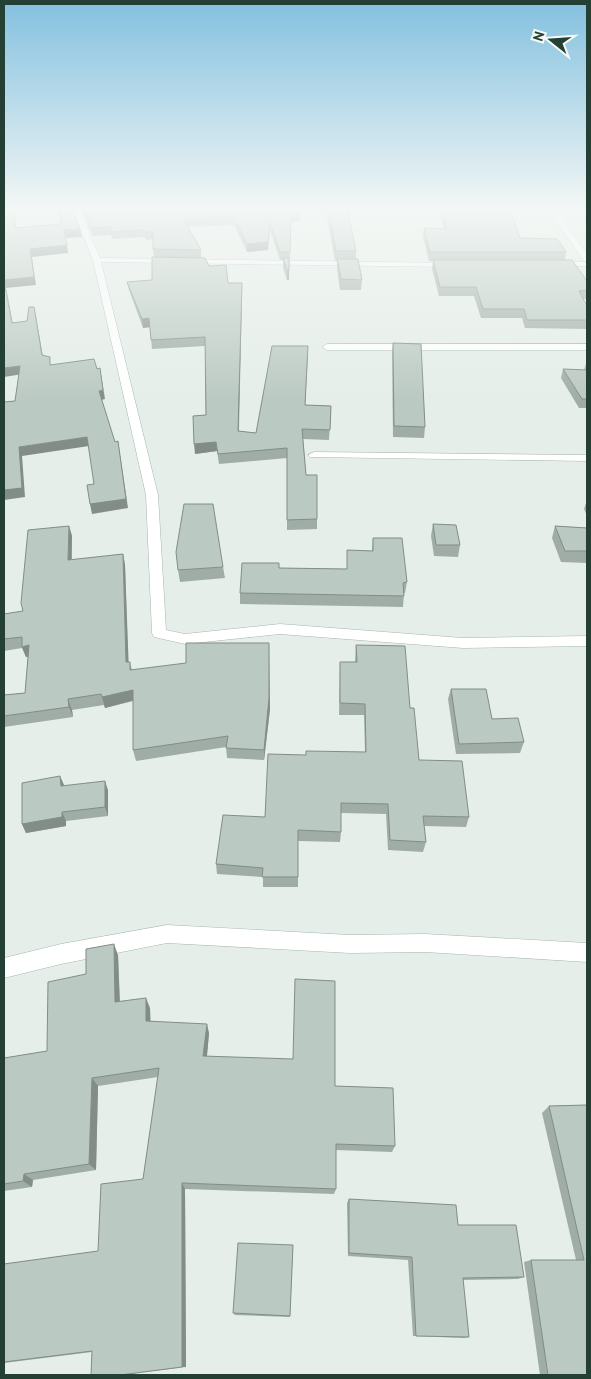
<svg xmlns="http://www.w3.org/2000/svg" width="591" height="1379" viewBox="0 0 591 1379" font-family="'PT Sans',sans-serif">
<rect width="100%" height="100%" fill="#e5eee8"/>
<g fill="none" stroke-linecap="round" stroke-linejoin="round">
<g stroke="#a7b6ae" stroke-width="1">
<g id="minor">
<path d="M 72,208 L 79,208 L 100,258 L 451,263 L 455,265 L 451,267 L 101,262 L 158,495 L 166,630 L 185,634 L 280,624 L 463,638 L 587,636 L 587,646 L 463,648 L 280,634 L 185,644 L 154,637 L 152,633 L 146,495 L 93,260 Z"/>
<path d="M 253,208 L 461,208 L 458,210 L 256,210 Z"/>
<path d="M 488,208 L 587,208 L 587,210 L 556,210 L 587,254 L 587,261 L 584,261 L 549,210 Z"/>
<path d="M 553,262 L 587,262 L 587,266 L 556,266 L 552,264 Z"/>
<path d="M 587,344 L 587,350 L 327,350 L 322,347 L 327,344 Z"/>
<path d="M 314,452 L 587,455 L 587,461 L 310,457 L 308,455 Z"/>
<path d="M 167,925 L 350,935 L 425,934 L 587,943 L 587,962 L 425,952 L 350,953 L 167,943 L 61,964 L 4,978 L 4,958 L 61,944 Z"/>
</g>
</g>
<use href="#minor" fill="#fff" fill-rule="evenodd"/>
</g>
<g fill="#a0ada6">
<path d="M 81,208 L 301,208 L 299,222 L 291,222 L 289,280 L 287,280 L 283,268 L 283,260 L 280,260 L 270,230 L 268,250 L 247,252 L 234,225 L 188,227 L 201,250 L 201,258 L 228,283 L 242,292 L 239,431 L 256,433 L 308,355 L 305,405 L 331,406 L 329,440 L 303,439 L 306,475 L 317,519 L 317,529 L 287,530 L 287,458 L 219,464 L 217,451 L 195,454 L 206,415 L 205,346 L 152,349 L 150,327 L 143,328 L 129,290 L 127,282 L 152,280 L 154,257 L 153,249 L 153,239 L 146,240 L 145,237 L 112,239 L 111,235 L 93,236 Z"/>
<path d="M 327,208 L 347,208 L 356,251 L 356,259 L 362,280 L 361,290 L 340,290 L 337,269 L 337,261 L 335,261 L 326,212 Z"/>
<path d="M 440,208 L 510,208 L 520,238 L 566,252 L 565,260 L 587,281 L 587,299 L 583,299 L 587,306 L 587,329 L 525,328 L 522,318 L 481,318 L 474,296 L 439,296 L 432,269 L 433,261 L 429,261 L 423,236 L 424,228 L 444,229 L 439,212 Z"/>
<path d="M 584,208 L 587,208 L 587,225 L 583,212 Z"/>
<path d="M 393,343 L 425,427 L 424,438 L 393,437 L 392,353 Z"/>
<path d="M 586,364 L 587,364 L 587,408 L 579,408 L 561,378 L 563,369 L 584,370 Z"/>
<path d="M 587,500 L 587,516 L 584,509 Z"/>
<path d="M 433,524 L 460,545 L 458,557 L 434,556 L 431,536 Z"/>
<path d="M 69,526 L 72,536 L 72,560 L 123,554 L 125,565 L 128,662 L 130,662 L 132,670 L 270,709 L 264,760 L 227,758 L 226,747 L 136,761 L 133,750 L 133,701 L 105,708 L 104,705 L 72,710 L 73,717 L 4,727 L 4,695 L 25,693 L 28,657 L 26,657 L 22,648 L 4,651 L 4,614 L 23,611 Z"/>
<path d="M 555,526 L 587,528 L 587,563 L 561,562 L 552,538 Z"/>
<path d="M 373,538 L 407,582 L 405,593 L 404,593 L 403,607 L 240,604 L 240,593 L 279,568 L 347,569 L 347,550 L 372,551 Z"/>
<path d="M 223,567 L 225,578 L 180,582 L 178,570 Z"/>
<path d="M 356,645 L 410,708 L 419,760 L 469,817 L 466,827 L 424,826 L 426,842 L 423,852 L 388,850 L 386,814 L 341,813 L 341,832 L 340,842 L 298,841 L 298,887 L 263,887 L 263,877 L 217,874 L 216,864 L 265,817 L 306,755 L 365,752 L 364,715 L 339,715 L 340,662 L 355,662 Z"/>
<path d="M 451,689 L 524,742 L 520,753 L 456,754 L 448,699 Z"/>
<path d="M 60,776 L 64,786 L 108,790 L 108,816 L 66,821 L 66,826 L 26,833 L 22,824 Z"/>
<path d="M 118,955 L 120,1001 L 150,1008 L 150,1021 L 209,1033 L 207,1056 L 335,1086 L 395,1146 L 392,1152 L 336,1150 L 336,1189 L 334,1194 L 185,1189 L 186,1367 L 121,1375 L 92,1352 L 4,1363 L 4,1264 L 98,1251 L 143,1179 L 158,1077 L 98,1086 L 96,1170 L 33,1180 L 32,1187 L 4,1191 L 4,1058 L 47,1051 L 86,974 Z"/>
<path d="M 587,1105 L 587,1375 L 540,1375 L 524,1262 L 531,1260 L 576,1260 L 542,1113 L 549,1106 Z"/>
<path d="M 349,1199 L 458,1225 L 524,1277 L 518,1279 L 463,1280 L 469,1337 L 464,1338 L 413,1336 L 408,1260 L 348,1256 L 347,1203 Z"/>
<path d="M 293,1245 L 290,1317 L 235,1315 L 233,1313 Z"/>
</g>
<g fill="#828d87">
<path d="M 13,208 L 14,208 L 17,236 L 15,228 Z"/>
<path d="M 300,208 L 301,212 L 299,222 L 299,215 Z"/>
<path d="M 270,223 L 268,250 L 247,252 L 247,244 Z"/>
<path d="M 80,229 L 82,237 L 65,238 L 64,230 Z"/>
<path d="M 67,245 L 68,253 L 32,257 L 36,285 L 6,288 L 14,331 L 12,323 L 4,280 L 30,249 Z"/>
<path d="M 289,258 L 289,280 L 287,280 L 287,270 Z"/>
<path d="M 242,283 L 242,292 L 238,441 L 238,431 Z"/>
<path d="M 34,307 L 36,316 L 44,364 L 42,355 Z"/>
<path d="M 149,318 L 150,327 L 143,328 L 142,319 Z"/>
<path d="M 20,366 L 23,374 L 4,377 L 4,368 Z"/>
<path d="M 100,368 L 105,399 L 101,400 L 99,391 Z"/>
<path d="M 87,437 L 89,446 L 22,456 L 25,497 L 4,500 L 4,490 L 19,447 Z"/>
<path d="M 118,441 L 128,508 L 92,514 L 90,504 Z"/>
<path d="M 216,442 L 217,451 L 195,454 L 194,444 Z"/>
<path d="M 69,526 L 72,536 L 71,571 L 68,560 Z"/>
<path d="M 123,554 L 125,565 L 129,673 L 126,662 Z"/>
<path d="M 269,643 L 270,709 L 264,760 L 264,750 Z"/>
<path d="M 29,645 L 33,656 L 26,657 L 22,647 Z"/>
<path d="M 133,690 L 135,700 L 105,708 L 102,697 Z"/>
<path d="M 68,699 L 72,710 L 73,717 L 69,707 Z"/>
<path d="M 60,776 L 64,785 L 65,795 L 61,786 Z"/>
<path d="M 105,781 L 108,790 L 108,816 L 105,807 Z"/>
<path d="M 62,812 L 66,821 L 66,826 L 26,833 L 22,824 Z"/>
<path d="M 114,944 L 118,955 L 120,1012 L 115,1002 Z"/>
<path d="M 146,998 L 150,1008 L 151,1031 L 146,1021 Z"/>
<path d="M 207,1024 L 209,1033 L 206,1065 L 203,1056 Z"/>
<path d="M 92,1078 L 98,1086 L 96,1170 L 89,1164 Z"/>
<path d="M 24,1174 L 33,1180 L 32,1187 L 23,1181 Z"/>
<path d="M 182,1183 L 185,1189 L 186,1367 L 182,1367 Z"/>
</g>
<g fill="#bac9c1" stroke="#828d87">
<path d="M 4,208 L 13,208 L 15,228 L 61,224 L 59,208 L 72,208 L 80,229 L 64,230 L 67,245 L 30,249 L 34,277 L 4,280 L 12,323 L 27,321 L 29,307 L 34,307 L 42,355 L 50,357 L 50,365 L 94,359 L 97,369 L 100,368 L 103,390 L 99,391 L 115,442 L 118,441 L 126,499 L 90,504 L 87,485 L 94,484 L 87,437 L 19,447 L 22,488 L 4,490 L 4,402 L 15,401 L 20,366 L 4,368 Z"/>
<path d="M 83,208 L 300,208 L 299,215 L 291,215 L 290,252 L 280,252 L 270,223 L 268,242 L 247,244 L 234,217 L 231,217 L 184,220 L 201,250 L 153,249 L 153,232 L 145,232 L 144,230 L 111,232 L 111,227 L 91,228 Z"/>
<path d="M 328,208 L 347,208 L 356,251 L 336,251 Z"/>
<path d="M 441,208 L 510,208 L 520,238 L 557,239 L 566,252 L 430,252 L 424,228 L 447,229 Z"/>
<path d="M 152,257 L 205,258 L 209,266 L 226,265 L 228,283 L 242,283 L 238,431 L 256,433 L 272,346 L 308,346 L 305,405 L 331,406 L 330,430 L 302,429 L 306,475 L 317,475 L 317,519 L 287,520 L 287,448 L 218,454 L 216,442 L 194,444 L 193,416 L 206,415 L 205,337 L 151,340 L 149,318 L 142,319 L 127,282 L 152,280 Z"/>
<path d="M 283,258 L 289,258 L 289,270 L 287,270 Z"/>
<path d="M 337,259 L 358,259 L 362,280 L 341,279 Z"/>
<path d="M 433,260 L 572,260 L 587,281 L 587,290 L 579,291 L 587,306 L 587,320 L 527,320 L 524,309 L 483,309 L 476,287 L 440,287 Z"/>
<path d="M 393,343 L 421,344 L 425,427 L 394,426 Z"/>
<path d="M 563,369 L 587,370 L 587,399 L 582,399 Z"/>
<path d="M 184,504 L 213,504 L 223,567 L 178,570 L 176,552 Z"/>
<path d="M 433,524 L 456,525 L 460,545 L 436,545 Z"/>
<path d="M 69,526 L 68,560 L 123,554 L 126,662 L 130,662 L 130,670 L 186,663 L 186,643 L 269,643 L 269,698 L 264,750 L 226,748 L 228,736 L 133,750 L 133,690 L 102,697 L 101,694 L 68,699 L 69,707 L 4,716 L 4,695 L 25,693 L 29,645 L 22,647 L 22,637 L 4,639 L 4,614 L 23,611 L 21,603 L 28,530 Z"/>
<path d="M 555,526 L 587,528 L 587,551 L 565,551 Z"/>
<path d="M 373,538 L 402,538 L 407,582 L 403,583 L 404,596 L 240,593 L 242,563 L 279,563 L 279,568 L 347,569 L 347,550 L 373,551 Z"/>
<path d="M 356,645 L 405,646 L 410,708 L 414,708 L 419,760 L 462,761 L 469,817 L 423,816 L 426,842 L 390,840 L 388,804 L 341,803 L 341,832 L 298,830 L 298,877 L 262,877 L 263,868 L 216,864 L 223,815 L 265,817 L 268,754 L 306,755 L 306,751 L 366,752 L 365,704 L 340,703 L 340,662 L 357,662 Z"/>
<path d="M 451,689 L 486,689 L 492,719 L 518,718 L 524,742 L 459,744 Z"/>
<path d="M 60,776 L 61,786 L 105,781 L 105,807 L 62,812 L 62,817 L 22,824 L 22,783 Z"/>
<path d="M 114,944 L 115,1002 L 146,998 L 146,1021 L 207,1024 L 203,1056 L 293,1059 L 295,979 L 335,981 L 335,1086 L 393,1088 L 395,1146 L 336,1144 L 336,1189 L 182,1183 L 182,1367 L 120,1375 L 91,1375 L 92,1351 L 4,1362 L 4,1264 L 98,1251 L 101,1184 L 143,1179 L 159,1068 L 92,1078 L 89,1164 L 24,1174 L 23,1181 L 4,1184 L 4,1058 L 47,1051 L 48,982 L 86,974 L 86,949 Z"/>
<path d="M 587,1105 L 587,1375 L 548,1375 L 531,1260 L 584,1260 L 549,1106 Z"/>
<path d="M 349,1199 L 456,1205 L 458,1225 L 516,1225 L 524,1277 L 463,1278 L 469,1337 L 416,1336 L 412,1257 L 349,1253 Z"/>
<path d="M 238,1243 L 293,1245 L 290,1316 L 233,1313 Z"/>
</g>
<linearGradient id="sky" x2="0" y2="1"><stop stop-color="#83c0df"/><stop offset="0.52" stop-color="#f3f7f5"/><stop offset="1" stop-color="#f3f7f5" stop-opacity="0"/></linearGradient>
<rect width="591" height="401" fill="url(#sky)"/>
<rect width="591" height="1379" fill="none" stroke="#244034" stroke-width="10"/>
<g transform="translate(551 40) rotate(287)" stroke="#f6faf7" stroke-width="4" paint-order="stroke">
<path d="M0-4L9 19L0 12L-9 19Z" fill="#244034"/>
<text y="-8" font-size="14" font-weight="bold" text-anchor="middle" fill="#244034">N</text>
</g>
</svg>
